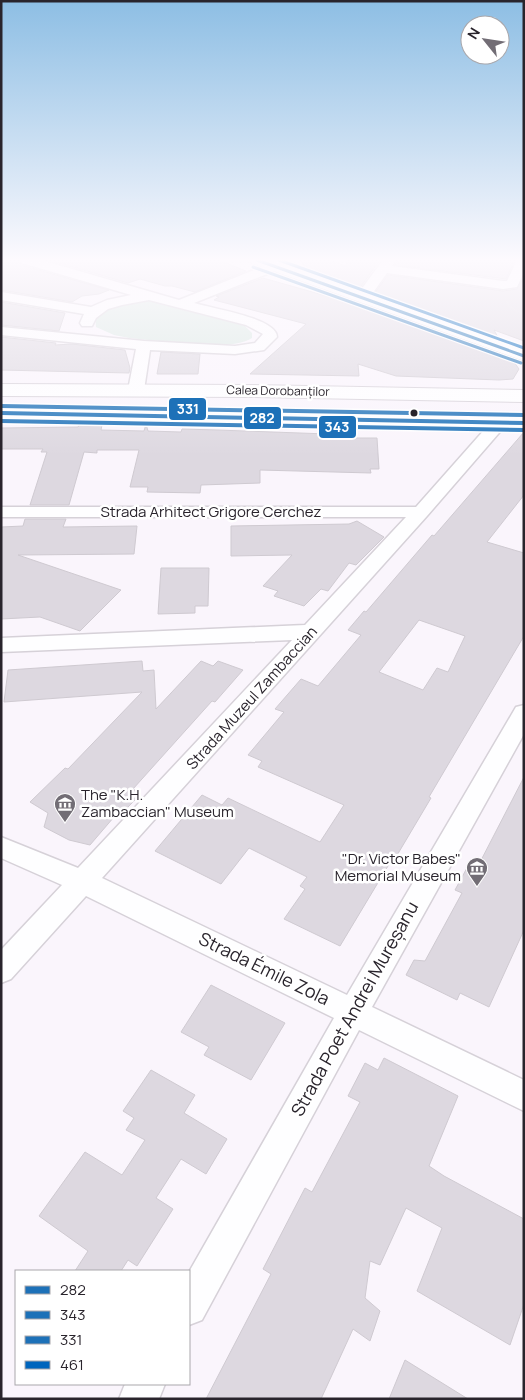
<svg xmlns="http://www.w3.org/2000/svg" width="525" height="1400" viewBox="0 0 525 1400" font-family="Manrope,sans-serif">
<rect width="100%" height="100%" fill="#faf5fc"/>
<path fill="#d7e7e0" d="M 145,300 L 175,304 L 245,326 L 252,333 L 252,338 C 231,353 157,340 129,338 L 114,335 L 96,327 C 93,303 127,303 145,300 Z"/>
<g fill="#ddd8e0" stroke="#cfcad1" fill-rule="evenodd">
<path d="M 1,260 L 18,260 L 21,265 L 109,290 L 99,294 L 82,296 L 72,302 L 1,290 Z"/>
<path d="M 49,260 L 219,260 L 246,271 L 195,292 L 172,286 L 165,286 L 140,279 L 128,283 Z"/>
<path d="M 300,260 L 330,260 L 345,266 L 349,260 L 380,260 L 359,289 L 308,271 Z"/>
<path d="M 398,260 L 515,260 L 506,279 L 395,265 Z"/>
<path d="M 388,275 L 503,291 L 517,289 L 524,277 L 524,341 L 494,330 L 499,339 L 374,294 Z"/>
<path d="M 263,278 L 330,297 L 325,291 L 512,359 L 519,369 L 513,379 L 499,380 L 396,376 L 358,364 L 359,376 L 250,374 L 306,324 L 214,300 L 219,297 L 216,296 Z"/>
<path d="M 1,302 L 65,313 L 59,331 L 1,325 Z"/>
<path d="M 1,337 L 56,343 L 55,345 L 72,344 L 125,350 L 130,368 L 129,373 L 1,370 Z"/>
<path d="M 161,352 L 200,354 L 198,374 L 157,374 Z"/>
<path d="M 80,424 L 102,425 L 101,430 L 144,431 L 146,424 L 148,431 L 181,432 L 182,429 L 217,430 L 355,435 L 356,438 L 377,438 L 379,469 L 370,469 L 371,473 L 260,470 L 260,483 L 201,485 L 200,493 L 147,492 L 148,487 L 130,487 L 139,450 L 97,450 L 97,453 L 84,452 L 69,505 L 30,505 L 47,452 L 41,452 L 43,449 L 1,449 L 1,428 L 78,427 Z"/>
<path d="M 524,432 L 524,495 L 487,542 L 524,553 L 524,636 L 429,797 L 431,798 L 393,862 L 391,861 L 340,946 L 284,919 L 305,889 L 300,886 L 307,877 L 249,848 L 221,884 L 155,851 L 202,795 L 222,805 L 228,798 L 320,842 L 344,805 L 258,767 L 262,761 L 248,755 L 284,712 L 275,709 L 301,679 L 318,686 L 361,635 L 348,630 L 364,611 L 366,612 L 432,535 L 434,536 ZM 419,620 L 465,636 L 448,672 L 437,668 L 423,690 L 379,672 Z"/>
<path d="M 25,519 L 66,519 L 63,527 L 137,526 L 134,554 L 18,555 L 121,590 L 80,631 L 40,617 L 1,619 L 1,527 L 23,526 Z"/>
<path d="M 357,521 L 384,537 L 356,565 L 349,563 L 328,591 L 321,589 L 304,606 L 274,596 L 278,591 L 263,586 L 292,555 L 231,556 L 231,526 L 349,524 Z"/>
<path d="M 161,568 L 209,568 L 208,606 L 195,606 L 195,613 L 158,614 Z"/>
<path d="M 142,661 L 143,671 L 154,670 L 156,709 L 201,661 L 213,666 L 218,661 L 243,670 L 215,702 L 212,701 L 133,789 L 141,794 L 124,811 L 120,810 L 90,845 L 69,840 L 44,827 L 48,813 L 30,802 L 65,768 L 68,769 L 142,692 L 4,702 L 8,670 Z"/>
<path d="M 524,777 L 524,930 L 489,1007 L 460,993 L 457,1000 L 406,975 L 414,960 L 425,961 L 462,893 L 455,890 L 468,866 L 477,868 Z"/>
<path d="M 211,985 L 285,1023 L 251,1080 L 204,1055 L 209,1047 L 181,1032 Z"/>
<path d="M 384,1058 L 458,1096 L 429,1166 L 444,1176 L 524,1219 L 524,1304 L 510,1345 L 417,1291 L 442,1228 L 406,1208 L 380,1265 L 370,1261 L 365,1298 L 380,1311 L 370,1341 L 353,1329 L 321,1399 L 206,1399 L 271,1274 L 263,1269 L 305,1188 L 312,1192 L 360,1102 L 348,1096 L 365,1063 L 378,1070 Z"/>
<path d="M 151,1070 L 195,1095 L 184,1113 L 227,1139 L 206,1174 L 181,1159 L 156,1198 L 173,1209 L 137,1266 L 128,1260 L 121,1271 L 75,1271 L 88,1251 L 39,1216 L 85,1152 L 122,1175 L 145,1140 L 126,1130 L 134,1118 L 123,1111 Z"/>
<path d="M 405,1360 L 468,1399 L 389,1399 Z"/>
</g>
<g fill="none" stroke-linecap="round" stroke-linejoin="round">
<g stroke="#d6d1d8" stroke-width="3">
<g id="minor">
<path d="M 20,260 L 41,260 L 179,300 L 269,264 L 272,260 L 285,260 L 277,270 L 194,303 C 210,308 277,318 277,337 L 264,350 L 235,354 L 150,350 L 144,390 L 141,393 L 131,393 L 128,390 L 136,349 L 1,335 L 1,327 L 144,341 L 235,346 L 255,343 L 263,334 L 246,325 L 149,300 L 122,305 L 108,309 L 96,318 L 92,326 L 82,326 L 80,323 L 84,314 L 1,300 L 1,292 L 91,307 L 107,300 L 131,295 L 22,263 Z"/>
<path d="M 383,260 L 396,260 L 392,266 L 503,281 L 507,281 L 517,260 L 524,260 L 524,272 L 517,287 L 503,289 L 387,273 L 367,301 L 357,301 L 355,298 Z"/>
<path d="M 499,418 L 505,420 L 507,423 L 505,426 L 427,516 L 102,878 L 347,995 L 516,707 L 524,705 L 524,734 L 372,1007 L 524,1080 L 524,1111 L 359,1030 L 202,1320 L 189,1325 L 189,1272 L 334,1018 L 86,896 L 11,979 L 1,983 L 1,950 L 62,885 L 1,858 L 1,837 L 78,868 L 292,640 L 1,652 L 1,638 L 305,625 L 406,517 L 1,517 L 1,507 L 416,507 L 493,420 Z"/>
<path d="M 125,1384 L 165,1384 L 159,1399 L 119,1399 Z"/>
</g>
</g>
<g stroke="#d6d1d8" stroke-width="2">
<path id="tertiary" d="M 249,260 L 272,260 L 524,350 L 524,361 L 251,263 Z"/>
</g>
<g stroke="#d6d1d8" stroke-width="2">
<g id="primary">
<path d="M 1,384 L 250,385 L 524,390 L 524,402 L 250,397 L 1,396 Z"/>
<path d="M 1,407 L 524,417 L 524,429 L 1,419 Z"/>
</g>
</g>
<path stroke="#e0dee1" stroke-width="2" stroke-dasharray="1 1" stroke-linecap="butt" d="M 506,301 L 510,307 L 524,315"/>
<use href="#minor" fill="#fefeff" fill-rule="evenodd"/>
<use href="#tertiary" fill="#fefeff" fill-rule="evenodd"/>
<use href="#primary" fill="#fefeff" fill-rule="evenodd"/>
<g stroke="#fff" stroke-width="5.5">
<path id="bus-1-far1" d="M 257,260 L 524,356"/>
</g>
<g stroke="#fff" stroke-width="7">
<path id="bus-1" d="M 1,413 L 524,423"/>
</g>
<g stroke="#fff" stroke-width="5.5">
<path id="bus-2-far1" d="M 253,267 L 521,363"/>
</g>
<g stroke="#fff" stroke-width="7">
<path id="bus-2" d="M 1,421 L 524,430"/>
</g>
<g stroke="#fff" stroke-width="7">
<path id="bus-3" d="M 1,406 L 524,415"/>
</g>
<g stroke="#fff" stroke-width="5.5">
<path id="bus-4" d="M 279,260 L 524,348"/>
</g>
<use href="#bus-1-far1" stroke="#1d71b8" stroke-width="3"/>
<use href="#bus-1" stroke="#1d71b8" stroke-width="4"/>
<use href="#bus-2-far1" stroke="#1d71b8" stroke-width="3"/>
<use href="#bus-2" stroke="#1d71b8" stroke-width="4"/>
<use href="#bus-3" stroke="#1d71b8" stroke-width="4"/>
<use href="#bus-4" stroke="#0065bd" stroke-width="3"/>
</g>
<linearGradient id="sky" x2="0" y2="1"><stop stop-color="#8dbee4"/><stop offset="0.57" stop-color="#fdfafe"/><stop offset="1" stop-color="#fdfafe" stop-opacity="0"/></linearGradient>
<rect width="525" height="456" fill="url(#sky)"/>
<defs>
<g id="museum-pin" transform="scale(1.125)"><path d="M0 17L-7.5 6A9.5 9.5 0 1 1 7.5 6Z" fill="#726d75" stroke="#fff"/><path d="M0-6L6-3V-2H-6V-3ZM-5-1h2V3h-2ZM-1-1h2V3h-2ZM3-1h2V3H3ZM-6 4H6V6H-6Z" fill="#fff"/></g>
</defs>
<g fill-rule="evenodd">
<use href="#museum-pin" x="65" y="804"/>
<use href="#museum-pin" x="477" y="868"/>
</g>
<circle fill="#29242c" stroke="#fff" stroke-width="2" cx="414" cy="413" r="4.5"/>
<g text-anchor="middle" stroke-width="5" stroke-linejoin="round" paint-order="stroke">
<g font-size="12" fill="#29242c" stroke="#fff">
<text transform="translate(278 391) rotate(1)" y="4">Calea Dorobanților</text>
</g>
<g font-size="15" fill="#29242c" stroke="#fff">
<text x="211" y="517">Strada Arhitect Grigore Cerchez</text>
<text transform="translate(252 698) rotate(-48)" y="5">Strada Muzeul Zambaccian</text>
</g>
<g font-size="15" fill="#29242c" stroke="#fff" text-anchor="start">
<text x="81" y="800">The "K.H.<tspan x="81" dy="17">Zambaccian" Museum</tspan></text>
<text x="461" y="864" text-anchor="end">"Dr. Victor Babes"<tspan x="461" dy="17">Memorial Museum</tspan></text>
</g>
<g font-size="18" fill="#29242c" stroke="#fff">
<text transform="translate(264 969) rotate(26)" y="6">Strada Émile Zola</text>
<text transform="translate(355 1009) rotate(-61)" y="6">Strada Poet Andrei Mureșanu</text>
</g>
</g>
<g stroke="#fff" stroke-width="2">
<rect x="168" y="397" width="39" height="24" rx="5" fill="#1d71b8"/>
<rect x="243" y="406" width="39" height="24" rx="5" fill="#1d71b8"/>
<rect x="318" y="415" width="39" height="24" rx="5" fill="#1d71b8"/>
</g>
<g font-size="14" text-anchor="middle" font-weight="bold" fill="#fff">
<text x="188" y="414">331</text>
<text x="262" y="423">282</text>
<text x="337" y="432">343</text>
</g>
<rect width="525" height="1400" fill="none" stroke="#29242c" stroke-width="5"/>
<rect x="15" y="1270" width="175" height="115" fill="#ffffff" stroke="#a9a7ab"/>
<rect x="25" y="1286" width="25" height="8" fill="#1d71b8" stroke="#a9a7ab"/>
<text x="60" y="1295" font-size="15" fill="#29242c">282</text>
<rect x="25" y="1311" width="25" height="8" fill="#1d71b8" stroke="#a9a7ab"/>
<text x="60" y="1320" font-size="15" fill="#29242c">343</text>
<rect x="25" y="1336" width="25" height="8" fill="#1d71b8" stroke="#a9a7ab"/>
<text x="60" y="1345" font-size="15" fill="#29242c">331</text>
<rect x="25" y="1361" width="25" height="8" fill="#0065bd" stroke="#a9a7ab"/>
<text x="60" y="1370" font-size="15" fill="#29242c">461</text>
<g transform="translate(485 40) rotate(300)"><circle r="24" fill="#ffffff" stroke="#a9a7ab"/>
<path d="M0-4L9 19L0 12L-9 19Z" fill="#726d75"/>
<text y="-8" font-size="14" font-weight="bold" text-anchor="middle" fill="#29242c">N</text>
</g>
</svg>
